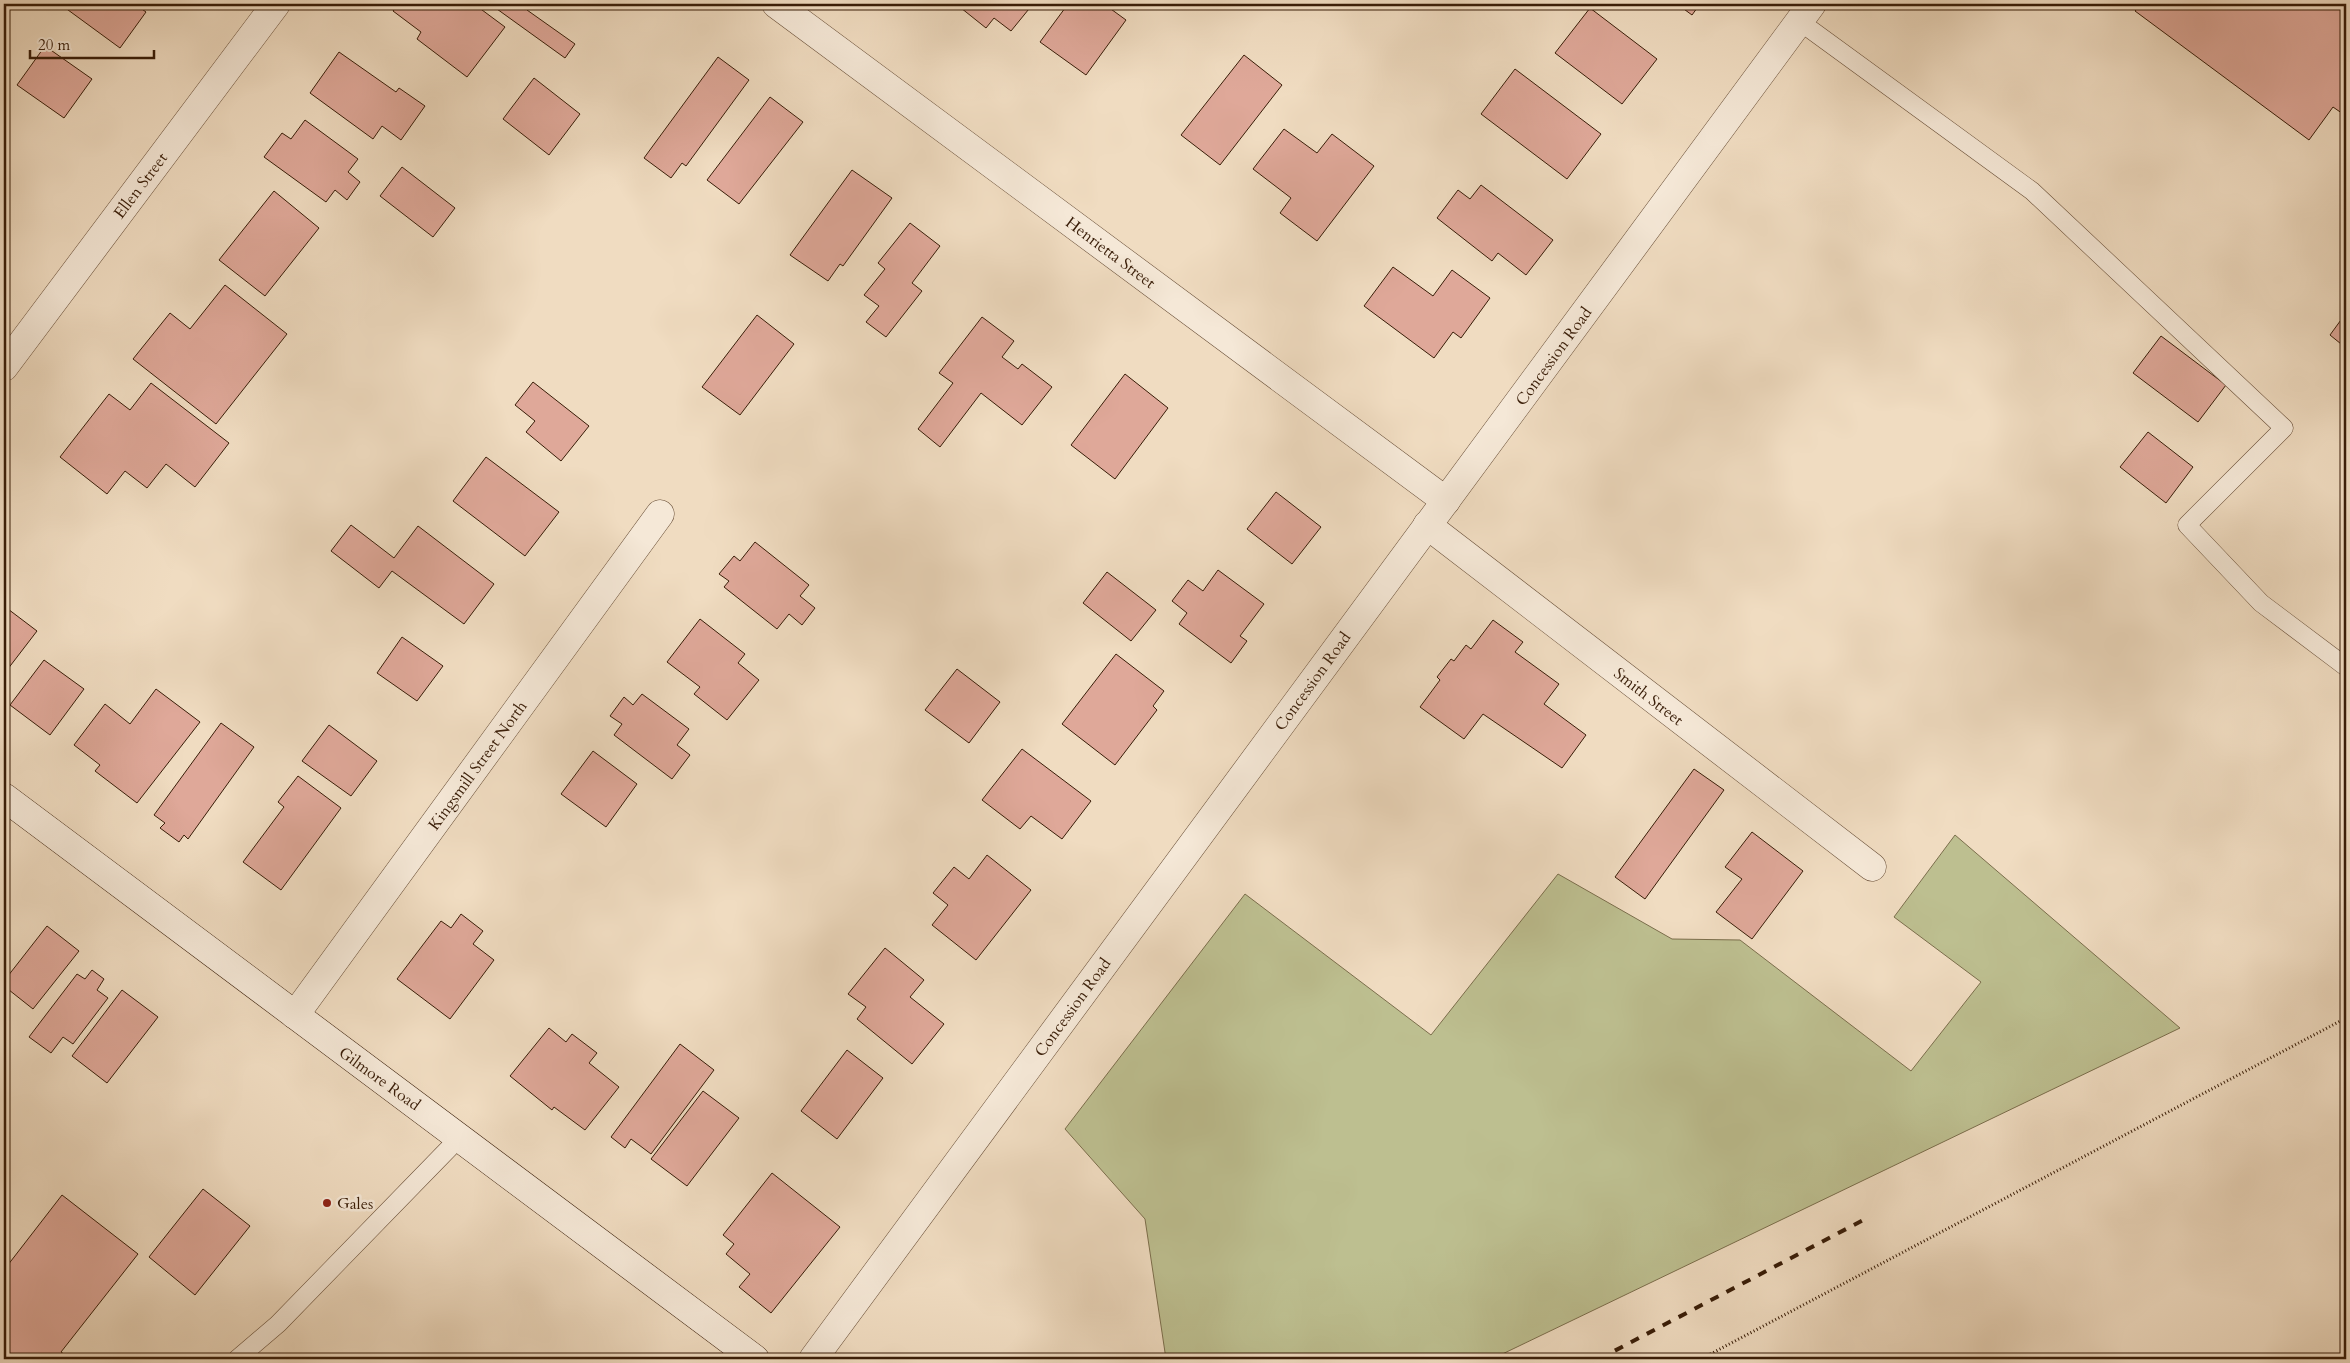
<svg xmlns="http://www.w3.org/2000/svg" width="2350" height="1363" viewBox="0 0 2350 1363" font-family="Cardo,serif">
<rect width="100%" height="100%" fill="#f0dcc1"/>
<filter id="stains"><feTurbulence type="fractalNoise" baseFrequency=".004" numOctaves="4"/><feColorMatrix values="0 0 0 0 .2 0 0 0 0 .09 0 0 0 0 .02 0 0 0 .5 -.17"/></filter>
<radialGradient id="worn" r=".72"><stop offset=".6" stop-color="#630" stop-opacity="0"/><stop offset="1" stop-color="#630" stop-opacity=".3"/></radialGradient>
<path fill="#bdbf90" stroke="#7b6e4c" d="M 1955,835 L 2180,1028 L 1492,1359 L 1166,1359 L 1145,1219 L 1065,1129 L 1245,894 L 1431,1035 L 1558,874 L 1672,939 L 1740,940 L 1911,1071 L 1981,982 L 1894,917 Z"/>
<g fill="#dfa899" stroke="#391d08">
<path d="M 66,4 L 135,4 L 146,12 L 120,48 L 64,7 Z"/>
<path d="M 398,4 L 474,4 L 505,27 L 467,77 L 417,39 L 421,32 L 393,11 Z"/>
<path d="M 490,4 L 532,4 L 527,10 L 575,44 L 565,58 Z"/>
<path d="M 956,4 L 1033,4 L 1011,31 L 994,18 L 986,28 Z"/>
<path d="M 1068,4 L 1104,4 L 1126,20 L 1086,75 L 1040,42 Z"/>
<path d="M 1677,4 L 1700,4 L 1692,15 Z"/>
<path d="M 2141,4 L 2346,4 L 2346,116 L 2333,107 L 2309,140 L 2135,11 Z"/>
<path d="M 1590,8 L 1657,59 L 1622,104 L 1555,53 Z"/>
<path d="M 45,46 L 92,79 L 64,118 L 17,85 Z"/>
<path d="M 339,52 L 396,92 L 399,88 L 425,106 L 401,140 L 382,126 L 373,139 L 310,93 Z"/>
<path d="M 1244,55 L 1282,85 L 1220,165 L 1181,135 Z"/>
<path d="M 718,57 L 749,80 L 686,166 L 682,163 L 671,178 L 644,158 Z"/>
<path d="M 1515,69 L 1601,134 L 1567,179 L 1481,114 Z"/>
<path d="M 534,78 L 580,114 L 549,155 L 503,119 Z"/>
<path d="M 770,97 L 803,122 L 739,204 L 707,180 Z"/>
<path d="M 305,120 L 358,159 L 348,172 L 360,182 L 347,200 L 335,190 L 326,202 L 264,157 L 282,133 L 291,139 Z"/>
<path d="M 1284,129 L 1317,153 L 1332,134 L 1374,166 L 1317,241 L 1280,213 L 1291,198 L 1253,169 Z"/>
<path d="M 402,167 L 455,208 L 433,237 L 380,196 Z"/>
<path d="M 852,170 L 892,198 L 843,266 L 840,264 L 828,281 L 790,255 Z"/>
<path d="M 1481,185 L 1553,240 L 1526,275 L 1498,253 L 1492,261 L 1437,218 L 1458,190 L 1470,199 Z"/>
<path d="M 274,191 L 319,228 L 265,296 L 219,260 Z"/>
<path d="M 910,223 L 940,246 L 912,283 L 922,291 L 886,337 L 866,322 L 879,306 L 864,295 L 885,269 L 878,263 Z"/>
<path d="M 1393,267 L 1433,296 L 1452,270 L 1490,298 L 1461,338 L 1453,332 L 1434,358 L 1364,306 Z"/>
<path d="M 225,285 L 287,334 L 216,424 L 133,359 L 170,313 L 190,329 Z"/>
<path d="M 2346,313 L 2346,348 L 2330,335 Z"/>
<path d="M 757,315 L 794,344 L 740,415 L 702,387 Z"/>
<path d="M 982,317 L 1014,341 L 1002,357 L 1018,369 L 1022,364 L 1052,387 L 1022,425 L 981,393 L 940,447 L 918,429 L 953,383 L 939,373 Z"/>
<path d="M 2161,336 L 2226,385 L 2198,422 L 2133,373 Z"/>
<path d="M 1125,374 L 1168,408 L 1115,479 L 1071,445 Z"/>
<path d="M 533,382 L 589,426 L 561,461 L 526,432 L 535,421 L 515,405 Z"/>
<path d="M 151,383 L 229,443 L 195,487 L 166,464 L 147,488 L 125,471 L 107,494 L 60,457 L 109,394 L 130,410 Z"/>
<path d="M 2148,432 L 2193,467 L 2166,503 L 2120,467 Z"/>
<path d="M 486,457 L 559,512 L 525,556 L 453,501 Z"/>
<path d="M 1276,492 L 1321,527 L 1292,564 L 1247,529 Z"/>
<path d="M 351,525 L 394,558 L 418,526 L 494,584 L 464,624 L 392,571 L 379,588 L 331,551 Z"/>
<path d="M 755,542 L 809,585 L 800,596 L 815,608 L 802,625 L 789,614 L 777,629 L 724,587 L 729,581 L 719,574 L 734,556 L 740,561 Z"/>
<path d="M 1218,570 L 1264,604 L 1240,636 L 1247,641 L 1231,663 L 1179,624 L 1187,613 L 1172,601 L 1188,580 L 1203,591 Z"/>
<path d="M 1107,572 L 1156,610 L 1131,641 L 1083,603 Z"/>
<path d="M 4,606 L 37,631 L 4,674 Z"/>
<path d="M 700,619 L 745,654 L 738,663 L 759,680 L 727,720 L 694,694 L 700,687 L 667,662 Z"/>
<path d="M 1493,620 L 1523,642 L 1515,652 L 1559,684 L 1544,704 L 1586,735 L 1562,768 L 1483,714 L 1464,739 L 1420,707 L 1440,680 L 1437,677 L 1451,659 L 1454,661 L 1466,645 L 1471,649 Z"/>
<path d="M 402,637 L 443,666 L 417,701 L 377,673 Z"/>
<path d="M 1116,654 L 1164,691 L 1153,706 L 1157,710 L 1115,765 L 1062,724 Z"/>
<path d="M 44,660 L 84,689 L 50,735 L 10,705 Z"/>
<path d="M 957,669 L 1000,702 L 969,743 L 925,710 Z"/>
<path d="M 156,689 L 200,722 L 137,803 L 95,771 L 100,765 L 74,745 L 105,704 L 130,724 Z"/>
<path d="M 642,694 L 689,729 L 677,745 L 690,755 L 672,779 L 614,735 L 622,724 L 610,716 L 624,697 L 633,705 Z"/>
<path d="M 221,723 L 254,747 L 188,839 L 184,835 L 179,842 L 160,828 L 165,823 L 154,815 Z"/>
<path d="M 329,725 L 377,761 L 351,796 L 302,761 Z"/>
<path d="M 1022,749 L 1091,801 L 1062,839 L 1031,816 L 1020,829 L 982,800 Z"/>
<path d="M 593,751 L 637,784 L 606,827 L 561,794 Z"/>
<path d="M 1694,769 L 1724,790 L 1645,899 L 1615,877 Z"/>
<path d="M 298,776 L 341,808 L 281,890 L 243,862 L 284,807 L 278,802 Z"/>
<path d="M 1752,832 L 1803,871 L 1752,939 L 1716,912 L 1742,879 L 1725,867 Z"/>
<path d="M 987,855 L 1031,890 L 976,960 L 932,925 L 948,905 L 933,893 L 954,867 L 969,879 Z"/>
<path d="M 461,914 L 483,931 L 473,944 L 494,960 L 450,1019 L 397,979 L 441,921 L 451,928 Z"/>
<path d="M 47,926 L 79,951 L 33,1009 L 4,986 L 4,981 Z"/>
<path d="M 885,948 L 924,980 L 910,997 L 944,1024 L 912,1064 L 857,1019 L 866,1007 L 848,994 Z"/>
<path d="M 92,970 L 104,979 L 97,990 L 108,998 L 73,1044 L 63,1037 L 51,1053 L 29,1037 L 77,974 L 85,979 Z"/>
<path d="M 122,990 L 158,1017 L 107,1083 L 72,1056 Z"/>
<path d="M 549,1028 L 566,1042 L 572,1034 L 597,1053 L 589,1063 L 619,1087 L 585,1130 L 554,1107 L 552,1110 L 510,1076 Z"/>
<path d="M 680,1044 L 714,1070 L 651,1154 L 631,1139 L 625,1148 L 611,1137 Z"/>
<path d="M 847,1050 L 883,1078 L 837,1139 L 801,1111 Z"/>
<path d="M 703,1091 L 739,1118 L 687,1186 L 651,1159 Z"/>
<path d="M 772,1173 L 840,1227 L 771,1313 L 739,1287 L 750,1274 L 726,1254 L 734,1244 L 723,1235 Z"/>
<path d="M 203,1189 L 250,1226 L 195,1295 L 149,1257 Z"/>
<path d="M 62,1195 L 138,1254 L 61,1352 L 71,1359 L 4,1359 L 4,1270 Z"/>
</g>
<g fill="none" stroke-linecap="round" stroke-linejoin="round">
<g stroke="#674d36" stroke-width="19">
<g id="service">
<path d="M 1799,21 L 2032,191 L 2284,428 L 2187,525 L 2261,603 L 2346,667"/>
<path d="M 237,1359 L 278,1324 L 460,1137"/>
</g>
</g>
<g stroke="#674d36" stroke-width="29">
<g id="minor">
<path d="M 776,4 L 1446,501"/>
<path d="M 4,367 L 276,4"/>
<path d="M 1427,525 L 1872,867"/>
<path d="M 295,1015 L 660,514"/>
</g>
</g>
<g stroke="#674d36" stroke-width="29">
<path id="tertiary" d="M 813,1359 L 1812,4"/>
</g>
<g stroke="#391d08" stroke-width="29">
<path id="secondary" d="M 4,797 L 755,1359"/>
</g>
<path stroke="#391d08" stroke-width="3" stroke-dasharray="1 2.5" stroke-linecap="butt" d="M 1701,1359 L 2346,1018"/>
<use href="#service" stroke="#f5e8d7" stroke-width="18"/>
<use href="#minor" stroke="#f5e8d7" stroke-width="28"/>
<use href="#tertiary" stroke="#f5e8d7" stroke-width="28"/>
<use href="#secondary" stroke="#f5e8d7" stroke-width="28"/>
<path stroke="#391d08" stroke-width="4" stroke-dasharray="9 9" stroke-linecap="butt" d="M 1599,1359 L 1869,1217"/>
</g>
<circle fill="#8f2418" stroke="#f5e8d7" stroke-width="2" cx="327" cy="1203" r="5"/>
<g text-anchor="middle" stroke-width="5" stroke-linejoin="round" paint-order="stroke">
<g font-size="16" fill="#391d08" stroke="#f5e8d7">
<text transform="translate(140 185) rotate(-53)" y="6">Ellen Street</text>
<text transform="translate(1111 252) rotate(37)" y="6">Henrietta Street</text>
<text transform="translate(1553 356) rotate(-54)" y="6">Concession Road</text>
<text transform="translate(1312 681) rotate(-54)" y="6">Concession Road</text>
<text transform="translate(1649 696) rotate(38)" y="6">Smith Street</text>
<text transform="translate(477 765) rotate(-54)" y="6">Kingsmill Street North</text>
<text transform="translate(1072 1007) rotate(-54)" y="6">Concession Road</text>
<text transform="translate(380 1078) rotate(36)" y="6">Gilmore Road</text>
</g>
<g font-size="16" fill="#391d08" stroke="#f5e8d7" text-anchor="start">
<text x="337" y="1209">Gales</text>
</g>
</g>
<rect width="2350" height="1363" fill="none" stroke="#f0dcc1" stroke-width="20"/>
<rect x="5" y="5" width="2340" height="1353" fill="none" stroke="#391d08" stroke-width="2.5"/>
<rect x="10" y="10" width="2330" height="1343" fill="none" stroke="#391d08"/>
<path d="M30 50v8h124v-8" fill="none" stroke="#391d08" stroke-width="2.5"/>
<text x="38" y="50" font-size="15" fill="#391d08" stroke="#f5e8d7" stroke-width="4" paint-order="stroke">20 m</text>
<rect width="100%" height="100%" filter="url(#stains)"/>
<rect width="100%" height="100%" fill="url(#worn)"/>
</svg>
